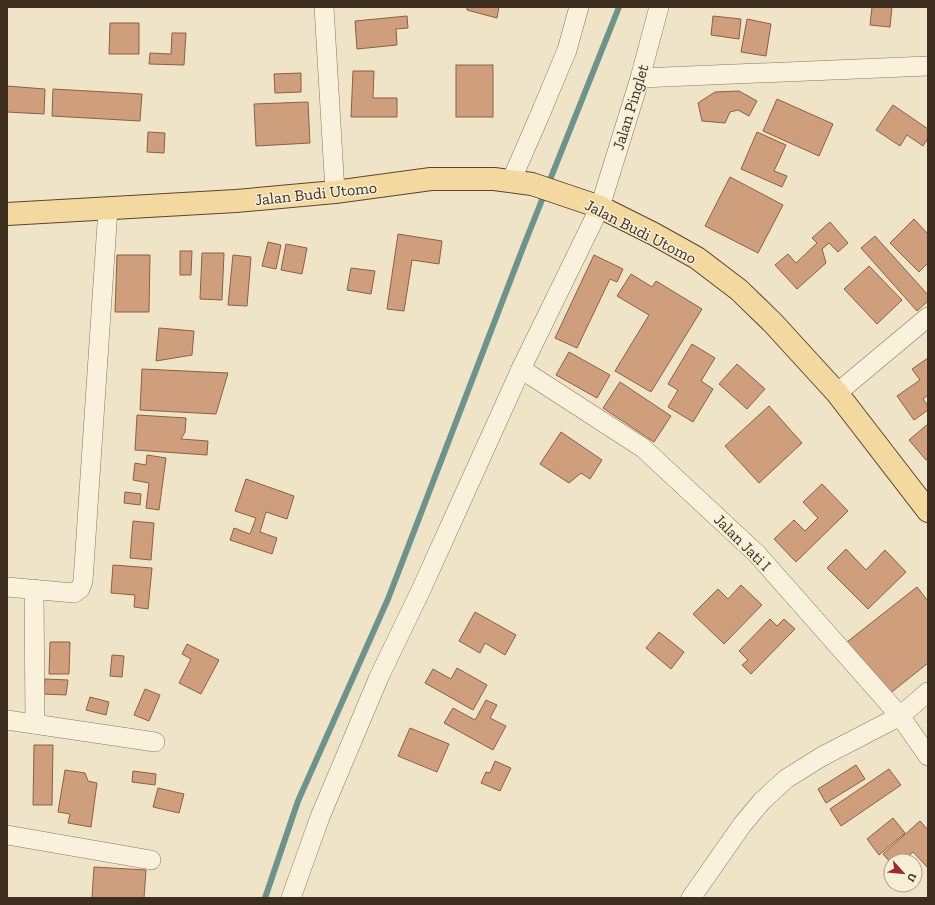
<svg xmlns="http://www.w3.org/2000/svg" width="935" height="905" viewBox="0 0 935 905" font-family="'Zilla Slab',serif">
<rect width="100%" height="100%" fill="#f0e4c8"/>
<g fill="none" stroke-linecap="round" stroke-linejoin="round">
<path stroke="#6f938a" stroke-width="6" d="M 265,898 L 298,801 L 388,599 L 524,245 L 619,7"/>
</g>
<g fill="#cf9f7d" stroke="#8d5f41">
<path d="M 467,7 L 499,7 L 497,18 L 467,10 Z"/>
<path d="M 872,7 L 892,7 L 890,27 L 870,25 Z"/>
<path d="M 407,16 L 408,28 L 396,29 L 397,45 L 357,49 L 355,21 Z"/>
<path d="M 713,16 L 741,19 L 739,39 L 711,35 Z"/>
<path d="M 747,19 L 771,24 L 766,56 L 741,52 Z"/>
<path d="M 110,23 L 139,23 L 139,54 L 109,54 Z"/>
<path d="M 172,33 L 186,33 L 184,65 L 149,64 L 150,53 L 171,54 Z"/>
<rect x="456" y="65" width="37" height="52"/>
<path d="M 353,71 L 374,71 L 373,98 L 397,98 L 397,117 L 351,117 Z"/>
<path d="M 301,73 L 301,92 L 275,93 L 274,74 Z"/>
<path d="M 7,86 L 45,89 L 44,114 L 7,112 Z"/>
<path d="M 53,89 L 142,94 L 140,121 L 52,116 Z"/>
<path d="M 739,91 L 757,101 L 749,116 L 738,110 L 730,112 L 725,123 L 702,121 L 698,103 L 715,92 Z"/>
<path d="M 777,99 L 833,124 L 819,156 L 763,131 Z"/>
<path d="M 308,102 L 310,143 L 256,146 L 254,104 Z"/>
<path d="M 893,105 L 928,129 L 928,138 L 923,146 L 907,135 L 900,146 L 876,130 Z"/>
<path d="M 148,132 L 165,133 L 164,153 L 147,152 Z"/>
<path d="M 757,132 L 786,145 L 774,171 L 787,176 L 782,187 L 741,169 Z"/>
<path d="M 730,177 L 783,205 L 758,253 L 705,226 Z"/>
<path d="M 914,219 L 928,234 L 928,263 L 919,272 L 890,243 Z"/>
<path d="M 830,222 L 848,243 L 838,252 L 829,243 L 822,249 L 826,263 L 797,289 L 775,265 L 788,254 L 796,263 L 817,243 L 812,238 Z"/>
<path d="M 398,234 L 442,241 L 439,264 L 412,260 L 404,311 L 387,309 Z"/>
<path d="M 875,236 L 928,295 L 928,301 L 917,311 L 861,248 Z"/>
<path d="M 268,242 L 281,245 L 276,269 L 262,266 Z"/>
<path d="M 286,244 L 307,248 L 302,274 L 281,270 Z"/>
<path d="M 180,251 L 192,251 L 191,275 L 180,275 Z"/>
<path d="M 202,253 L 224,253 L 222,300 L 200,299 Z"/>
<path d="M 117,255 L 150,255 L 149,312 L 115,312 Z"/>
<path d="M 233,255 L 251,257 L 247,306 L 228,305 Z"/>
<path d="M 594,255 L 623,269 L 617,282 L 610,279 L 577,348 L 555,338 Z"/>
<path d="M 869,266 L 902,300 L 877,324 L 844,289 Z"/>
<path d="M 351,268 L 375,271 L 371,294 L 347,290 Z"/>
<path d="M 631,274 L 652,287 L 656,281 L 702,309 L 651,392 L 615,371 L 649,315 L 617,296 Z"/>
<path d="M 159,328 L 194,331 L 192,355 L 156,361 Z"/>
<path d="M 692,344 L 715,358 L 701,381 L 713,389 L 693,422 L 668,407 L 678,390 L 668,384 Z"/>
<path d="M 569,352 L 610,375 L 597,398 L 556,375 Z"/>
<path d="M 928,358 L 928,395 L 923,399 L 928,406 L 928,410 L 914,420 L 897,396 L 920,380 L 912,369 Z"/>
<path d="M 737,364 L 765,389 L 747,409 L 719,384 Z"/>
<path d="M 142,369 L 228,373 L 216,414 L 140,410 Z"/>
<path d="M 620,382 L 671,416 L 654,442 L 603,408 Z"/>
<path d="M 769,406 L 802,443 L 759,483 L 725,446 Z"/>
<path d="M 137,415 L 186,418 L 185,432 L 181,439 L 208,441 L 207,455 L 135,450 Z"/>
<path d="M 928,424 L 928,459 L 926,460 L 909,440 Z"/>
<path d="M 561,432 L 602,460 L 590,479 L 581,473 L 569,483 L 540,464 Z"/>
<path d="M 147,455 L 166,458 L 159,510 L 146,508 L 149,483 L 133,480 L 135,463 L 146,465 Z"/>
<path d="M 246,479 L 294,496 L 287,519 L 266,512 L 260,532 L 277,538 L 272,554 L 230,540 L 234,528 L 250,534 L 256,518 L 235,511 Z"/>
<path d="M 822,484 L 848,511 L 796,562 L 774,539 L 794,520 L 805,531 L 818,518 L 803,502 Z"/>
<path d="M 125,492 L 141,494 L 140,505 L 124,503 Z"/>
<path d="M 133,521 L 154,523 L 151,560 L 130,558 Z"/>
<path d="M 846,549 L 866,570 L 885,550 L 906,572 L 868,609 L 827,568 Z"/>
<path d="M 113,565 L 152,568 L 148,609 L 134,607 L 135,595 L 111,593 Z"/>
<path d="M 741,585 L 762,605 L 724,644 L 693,614 L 718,589 L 728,599 Z"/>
<path d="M 917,587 L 928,601 L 928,663 L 888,695 L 847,642 Z"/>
<path d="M 475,612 L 516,635 L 505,655 L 485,643 L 480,653 L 459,641 Z"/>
<path d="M 770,619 L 777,626 L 784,619 L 795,629 L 751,674 L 742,665 L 748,660 L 739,651 Z"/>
<path d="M 659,632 L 684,652 L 671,669 L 646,648 Z"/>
<path d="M 50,642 L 70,642 L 69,674 L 49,674 Z"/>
<path d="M 187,644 L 219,660 L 201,694 L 179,683 L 191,659 L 182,654 Z"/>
<path d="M 112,655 L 124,656 L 122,677 L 110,676 Z"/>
<path d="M 457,668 L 487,685 L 473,710 L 425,683 L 433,669 L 451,679 Z"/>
<path d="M 45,679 L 68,680 L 66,695 L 44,694 Z"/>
<path d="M 145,689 L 160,695 L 149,721 L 134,715 Z"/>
<path d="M 90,697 L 109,702 L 106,715 L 86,710 Z"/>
<path d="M 486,700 L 497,705 L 490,718 L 506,726 L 493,750 L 444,723 L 453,708 L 475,720 Z"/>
<path d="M 410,728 L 449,744 L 437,772 L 398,756 Z"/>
<path d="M 34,745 L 53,745 L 52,805 L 33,805 Z"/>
<path d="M 495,761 L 511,768 L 500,791 L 481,783 L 486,772 L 490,773 Z"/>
<path d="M 856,765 L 865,779 L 826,803 L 818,789 Z"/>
<path d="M 889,769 L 901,785 L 841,826 L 830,809 Z"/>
<path d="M 65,770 L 85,773 L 88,781 L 97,783 L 91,827 L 68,823 L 70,814 L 58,812 Z"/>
<path d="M 133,771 L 156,774 L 155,785 L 132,782 Z"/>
<path d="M 158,788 L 184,794 L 179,813 L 153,807 Z"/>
<path d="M 893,818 L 905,833 L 879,855 L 867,839 Z"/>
<path d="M 920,821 L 928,830 L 928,868 L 913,852 L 903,861 L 891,861 L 891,863 L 883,854 Z"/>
<path d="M 94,867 L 146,870 L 144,898 L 92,898 Z"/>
</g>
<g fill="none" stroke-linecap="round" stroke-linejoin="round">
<g stroke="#8d765c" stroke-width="20">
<g id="minor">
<path d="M 324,7 L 335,192"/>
<path d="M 640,78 L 928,66"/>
<path d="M 511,181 L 539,117 L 567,50 L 579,7"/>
<path d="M 521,369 L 643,448 L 757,554 L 900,716 L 928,756"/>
<path d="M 837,393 L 928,317"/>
<path d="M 7,587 L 74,593 L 80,589 L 83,581 L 108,209"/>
<path d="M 34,589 L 35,724"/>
<path d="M 7,720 L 155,742"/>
<path d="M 7,835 L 151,860"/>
<path d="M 291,898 L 320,817 L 379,677 L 421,590 L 521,369 L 600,207 L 640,78 L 659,7"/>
<path d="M 691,898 L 742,825 L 762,801 L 786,779 L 821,757 L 900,716 L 928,692"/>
</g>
</g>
<g stroke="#5b4430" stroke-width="24">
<path id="primary" d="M 7,214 L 236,201 L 335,192 L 431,179 L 494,179 L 532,184 L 600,207 L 654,234 L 697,258 L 739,290 L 773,323 L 837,393 L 928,511"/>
</g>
<use href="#minor" stroke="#faf1dc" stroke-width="19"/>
<use href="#primary" stroke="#f3d9a0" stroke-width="22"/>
</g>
<g text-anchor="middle" stroke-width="3" stroke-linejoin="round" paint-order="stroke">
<g font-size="16" fill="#3d2e20" stroke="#f7eed8">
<text transform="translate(630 107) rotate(-73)" y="6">Jalan Pinglet</text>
<text transform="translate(316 193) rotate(-6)" y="6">Jalan Budi Utomo</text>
<text transform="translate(641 231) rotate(27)" y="6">Jalan Budi Utomo</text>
<text transform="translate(743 542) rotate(45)" y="6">Jalan Jati I</text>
</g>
</g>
<rect width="935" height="905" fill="none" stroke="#3d2e20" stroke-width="16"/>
<g transform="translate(903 873) rotate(117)"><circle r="19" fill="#f7eed8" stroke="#ada18e"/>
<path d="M0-3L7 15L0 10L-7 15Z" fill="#9e2a2b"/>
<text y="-6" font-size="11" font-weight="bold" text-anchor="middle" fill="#3d2e20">U</text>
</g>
</svg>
